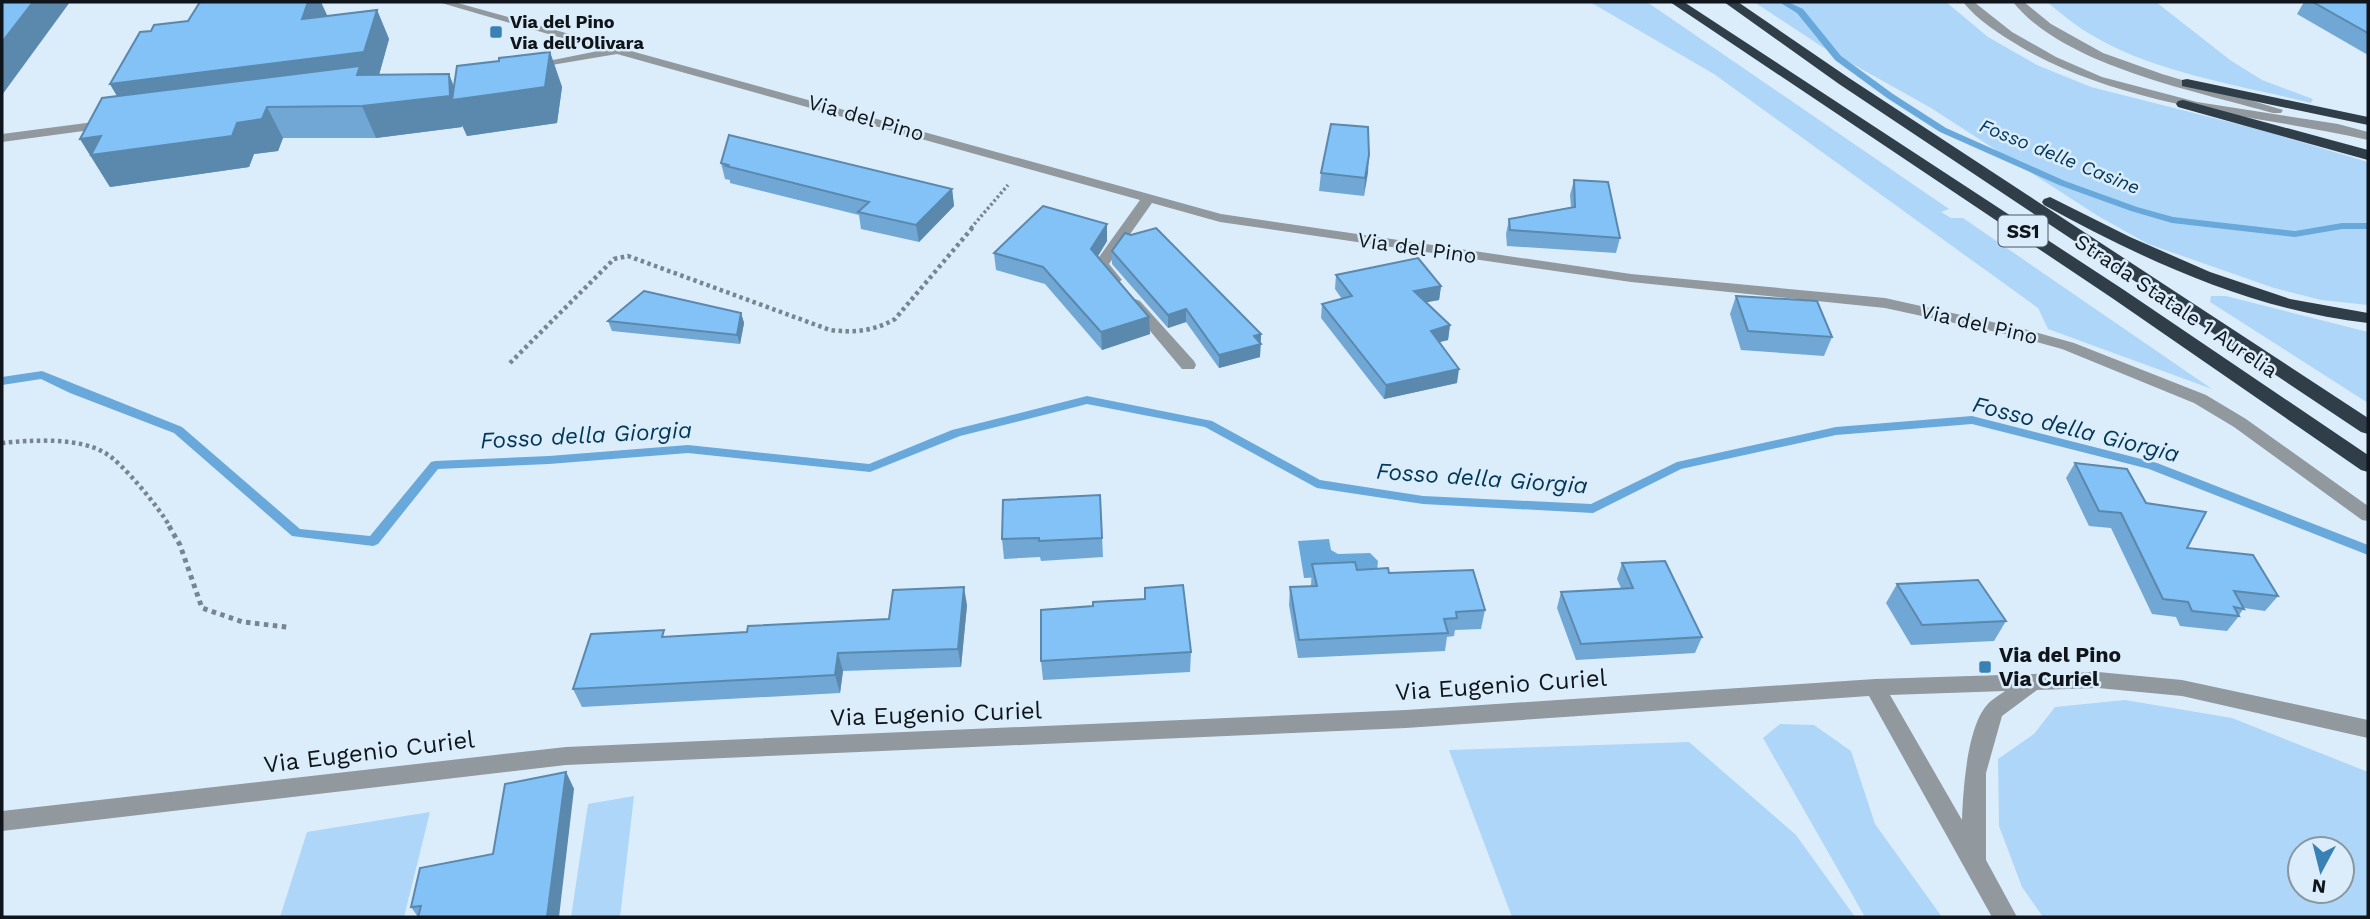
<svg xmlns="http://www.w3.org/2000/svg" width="2370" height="919" viewBox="0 0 2370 919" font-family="'Work Sans',sans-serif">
<rect width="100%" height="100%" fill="#dbedfb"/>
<g fill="#aed6f8" fill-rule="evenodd">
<path d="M 1590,2 L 1647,2 L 1949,209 L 1941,212 L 1951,218 L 1963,218 L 2212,389 L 2048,329 L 2038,308 L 1714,74 Z"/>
<path d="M 1754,2 L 1946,2 L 1988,37 L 2037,65 L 2091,87 L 2261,130 L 2368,162 L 2368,305 L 2321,300 L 2274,288 L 2148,244 L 2098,216 L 1931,108 L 1824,48 Z"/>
<path d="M 2047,2 L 2156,2 L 2230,60 L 2262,80 L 2313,99 L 2311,103 C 2240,85 2153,73 2090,34 C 2074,25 2061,13 2047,2 Z"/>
<path d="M 2211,296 L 2226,296 L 2368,332 L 2368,403 L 2210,302 Z"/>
<path d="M 2125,700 L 2232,718 L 2368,772 L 2368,917 L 2043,917 L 2022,887 L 1999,826 L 1998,759 L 2034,734 L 2055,707 ZM 2300,849 L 2342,849 L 2342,891 L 2300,891 Z"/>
<path d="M 1780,724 L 1814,725 L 1851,751 L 1875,824 L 1942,917 L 1865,917 L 1763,738 Z"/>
<path d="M 1689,742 L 1796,835 L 1855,917 L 1512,917 L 1449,750 Z"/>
<path d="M 634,796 L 620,917 L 571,917 L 588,804 Z"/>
<path d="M 430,812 L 404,917 L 280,917 L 307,832 Z"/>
</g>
<path fill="#68a8db" d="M 1329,539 L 1331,550 L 1338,554 L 1370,553 L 1378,561 L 1377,571 L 1368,575 L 1304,578 L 1298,541 Z"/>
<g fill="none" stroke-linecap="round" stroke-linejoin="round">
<g fill="#68a8db" fill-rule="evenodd">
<path d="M 1779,2 L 1788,2 L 1803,9 L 1841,56 L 1893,94 L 1946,128 L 2065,181 L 2137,207 L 2173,217 L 2295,231 L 2342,223 L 2368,223 L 2368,229 L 2342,229 L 2295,237 L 2172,223 L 2131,211 L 2059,185 L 1940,132 L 1887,98 L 1835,60 L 1797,13 Z"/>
<path d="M 42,371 L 182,427 L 300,529 L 370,536 L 431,462 L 435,461 L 549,456 L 688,445 L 869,464 L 952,430 L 1087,396 L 1212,421 L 1320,480 L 1423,496 L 1591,504 L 1677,462 L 1836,427 L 1972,416 L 2157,463 L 2368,545 L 2368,555 L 2149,469 L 1972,424 L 1836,435 L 1681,469 L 1593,513 L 1423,504 L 1317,488 L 1205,427 L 1087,404 L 960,436 L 870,472 L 688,453 L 549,464 L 438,469 L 378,544 L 373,546 L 292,536 L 174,433 L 70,393 L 41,379 L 2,385 L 2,377 Z"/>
</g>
<path stroke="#78848e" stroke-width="3.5" stroke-dasharray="2.5 2.5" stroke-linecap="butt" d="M 971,228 L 1008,185"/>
<g stroke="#78848e" stroke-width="4.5" stroke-dasharray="3.5 3.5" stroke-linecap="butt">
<path d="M 510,363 L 614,259 L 628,256 L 830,330 C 854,333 874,331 895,319 L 973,227"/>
<path d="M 2,443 C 31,440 79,437 105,453 C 122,462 161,510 170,527"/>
</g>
<path stroke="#78848e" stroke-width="5" stroke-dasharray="4.5 4.5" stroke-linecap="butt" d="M 169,526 L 180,545 L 202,608 L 243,622 L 287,627"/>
<g fill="#91989e" fill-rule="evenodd">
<path d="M 438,2 L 454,2 L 1221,214 L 1631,274 L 1885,298 L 2028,330 L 2074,343 L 2206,395 L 2246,419 L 2368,506 L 2368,521 L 2362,520 L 2234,427 L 2194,403 L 2062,349 L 2019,337 L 1885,308 L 1631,282 L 1220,222 L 1152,203 L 1109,264 L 1122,280 L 1115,284 L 1110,283 L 1094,264 L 1140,200 L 617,54 L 528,69 L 528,65 L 603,50 Z"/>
<path d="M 1963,2 L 1974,2 L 2012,32 L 2056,57 L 2102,77 L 2197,102 L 2338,124 L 2368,132 L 2368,140 C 2251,113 2128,109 2021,47 C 2001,35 1977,20 1963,2 Z"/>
<path d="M 2013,2 L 2024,2 L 2051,24 L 2103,53 L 2162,74 L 2283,110 L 2281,113 L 2273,113 C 2196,91 2064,66 2013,2 Z"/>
<path d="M 109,120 L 113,121 L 113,127 L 2,142 L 2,134 Z"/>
<path d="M 1135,299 L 1140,301 L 1194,361 L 1196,365 L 1194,369 L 1182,369 L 1130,307 L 1127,304 L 1130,301 Z"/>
<path d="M 2098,672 L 2182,680 L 2368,720 L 2368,738 L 2182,696 L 2098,688 L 2037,690 L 2002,716 L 1986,773 L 1986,860 L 2017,917 L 1992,917 L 1869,696 L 1406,728 L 566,765 L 2,831 L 2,811 L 566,747 L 1406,710 L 1875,679 ZM 2005,691 C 2000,695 1992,699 1987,705 C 1967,727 1963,791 1962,820 L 1890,695 Z"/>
</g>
<g fill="#303e4a" fill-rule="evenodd">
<path d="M 1670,2 L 1684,2 L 2124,290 L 2368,455 L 2368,472 L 2361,470 L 2112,298 Z"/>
<path d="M 1724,2 L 1738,2 L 1849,78 L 2368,418 L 2368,434 L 2361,432 L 1839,84 Z"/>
<path d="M 2187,79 L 2368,117 L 2368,125 L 2182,86 L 2182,80 Z"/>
<path d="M 2183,100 L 2368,150 L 2368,160 L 2178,107 L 2176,104 L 2178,101 Z"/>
<path d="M 2050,197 L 2130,237 L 2210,272 L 2290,299 L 2368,313 L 2368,323 C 2252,310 2146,261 2044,205 L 2042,202 L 2044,199 Z"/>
</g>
</g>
<g fill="#70a7d4">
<path d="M 2304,2 L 2368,2 L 2368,55 L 2297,14 Z"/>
<path d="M 377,10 L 389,39 L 379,75 L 454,87 L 499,61 L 550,52 L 562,87 L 557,123 L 467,136 L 462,125 L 462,127 L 376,138 L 283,138 L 278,151 L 254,154 L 249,167 L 110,187 L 80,139 L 117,96 L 110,84 L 327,15 L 327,16 Z"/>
<path d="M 1369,155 L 1364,196 L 1319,191 L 1321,173 Z"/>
<path d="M 721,163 L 952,189 L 954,206 L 919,242 L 861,229 L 859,215 L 730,183 L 730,180 L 725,179 Z"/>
<path d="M 1574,180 L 1620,238 L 1616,253 L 1507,246 L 1506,234 L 1509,219 L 1571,207 L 1570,195 Z"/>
<path d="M 1107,241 L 1098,256 L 1149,317 L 1150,334 L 1102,350 L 1045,284 L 996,270 L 994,253 Z"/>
<path d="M 1112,251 L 1261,334 L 1260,357 L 1219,368 L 1186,322 L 1168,328 L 1112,264 Z"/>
<path d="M 1336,275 L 1441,286 L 1439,300 L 1426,302 L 1450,325 L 1448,340 L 1439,342 L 1457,383 L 1384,399 L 1321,318 L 1322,304 L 1342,299 L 1335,289 Z"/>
<path d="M 1736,296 L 1832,337 L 1824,356 L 1741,350 L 1730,314 Z"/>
<path d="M 741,313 L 744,323 L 740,344 L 612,331 L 608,321 Z"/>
<path d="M 2075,463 L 2146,503 L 2187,548 L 2278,596 L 2265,611 L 2244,608 L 2239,615 L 2239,616 L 2227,631 L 2180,626 L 2176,617 L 2152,614 L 2111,528 L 2089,526 L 2066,478 Z"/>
<path d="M 1100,495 L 1103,557 L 1041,561 L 1040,557 L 1004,559 L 1002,539 Z"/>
<path d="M 1622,563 L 1702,637 L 1695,653 L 1576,660 L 1557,608 L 1561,592 L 1621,588 L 1617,579 Z"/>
<path d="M 1312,564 L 1389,573 L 1485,610 L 1481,629 L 1455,630 L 1454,636 L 1447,637 L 1445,651 L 1298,658 L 1289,605 L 1290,587 L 1311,586 Z"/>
<path d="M 1897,584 L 2006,621 L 1994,641 L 1911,645 L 1886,603 Z"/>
<path d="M 1145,599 L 1191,652 L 1190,672 L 1043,680 L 1041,661 L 1093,606 Z"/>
<path d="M 967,605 L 961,667 L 843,671 L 840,693 L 582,707 L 573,689 L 667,637 L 747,632 L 889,619 Z"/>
<path d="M 566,772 L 574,789 L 418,917 L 411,907 L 493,854 Z"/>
</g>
<g fill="#5b88ad">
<path d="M 33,2 L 70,2 L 2,95 L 2,42 Z"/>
<path d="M 308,2 L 321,2 L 327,15 L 316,48 L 302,19 Z"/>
<path d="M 377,10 L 389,39 L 377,82 L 128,115 L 110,84 Z"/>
<path d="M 550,52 L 562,87 L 557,123 L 467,136 L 462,125 L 462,127 L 376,138 L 362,106 L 449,74 L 459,99 Z"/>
<path d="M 267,107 L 283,138 L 278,151 L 254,154 L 249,167 L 110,187 L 80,139 L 237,123 Z"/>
<path d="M 1369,155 L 1368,173 L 1364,196 L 1365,178 Z"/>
<path d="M 952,189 L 954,206 L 919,242 L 916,225 Z"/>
<path d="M 1107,224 L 1107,241 L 1092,266 L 1091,249 Z"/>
<path d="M 1441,286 L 1439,300 L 1412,305 L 1414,291 Z"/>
<path d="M 1186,309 L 1186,322 L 1168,328 L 1168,315 Z"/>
<path d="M 741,313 L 744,323 L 740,344 L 737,335 Z"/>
<path d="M 1149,317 L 1150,334 L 1102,350 L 1101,332 Z"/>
<path d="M 1450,325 L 1448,340 L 1428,345 L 1431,331 Z"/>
<path d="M 1261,334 L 1260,357 L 1219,368 L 1219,355 L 1254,336 Z"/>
<path d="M 1459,369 L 1457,383 L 1384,399 L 1386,385 Z"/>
<path d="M 964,587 L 967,605 L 961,667 L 958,649 Z"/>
<path d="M 838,653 L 843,671 L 840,693 L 835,675 Z"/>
<path d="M 566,772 L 574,789 L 559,917 L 547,917 Z"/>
</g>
<g fill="#82c2f7" stroke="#5b88ad" stroke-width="2">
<path d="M 2,2 L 33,2 L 2,42 Z"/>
<path d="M 200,2 L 308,2 L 302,19 L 377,10 L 364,52 L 110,84 L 140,32 L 151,31 L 154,25 L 188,21 Z"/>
<path d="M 2313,2 L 2368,2 L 2368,33 Z"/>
<path d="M 550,52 L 545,87 L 452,100 L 457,66 L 499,61 L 499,58 Z"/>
<path d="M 360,66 L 357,75 L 449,74 L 450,96 L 362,106 L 267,107 L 262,119 L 237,123 L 232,136 L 91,155 L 101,136 L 80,139 L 102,98 Z"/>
<path d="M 1331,124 L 1368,127 L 1369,155 L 1365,178 L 1321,173 Z"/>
<path d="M 729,135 L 952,189 L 916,225 L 858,212 L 869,202 L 726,166 L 728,165 L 721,163 Z"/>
<path d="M 1574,180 L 1608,182 L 1620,238 L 1510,230 L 1509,219 L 1575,207 Z"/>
<path d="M 1043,206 L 1107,224 L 1091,249 L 1149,317 L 1101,332 L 1043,267 L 994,253 Z"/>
<path d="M 1156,228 L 1261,334 L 1254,336 L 1261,344 L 1219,355 L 1186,309 L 1168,315 L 1112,251 L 1125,233 L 1131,235 Z"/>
<path d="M 1418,258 L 1441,286 L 1414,291 L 1450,325 L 1431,331 L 1459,369 L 1386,385 L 1322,304 L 1352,296 L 1336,275 Z"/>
<path d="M 644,291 L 741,313 L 737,335 L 608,321 Z"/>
<path d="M 1736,296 L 1817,301 L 1832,337 L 1748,331 Z"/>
<path d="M 2075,463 L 2127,469 L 2146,503 L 2206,512 L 2187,548 L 2253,555 L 2278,596 L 2234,591 L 2244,609 L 2234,607 L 2239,616 L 2192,611 L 2188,602 L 2163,599 L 2121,513 L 2099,511 Z"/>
<path d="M 1100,495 L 1102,538 L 1039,541 L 1039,538 L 1002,539 L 1003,500 Z"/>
<path d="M 1665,561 L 1702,637 L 1581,644 L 1561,592 L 1633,588 L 1622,563 Z"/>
<path d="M 1355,562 L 1357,570 L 1388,568 L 1389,573 L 1473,570 L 1485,610 L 1456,612 L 1457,618 L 1444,619 L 1448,633 L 1299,640 L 1290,587 L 1317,586 L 1312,564 Z"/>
<path d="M 1978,580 L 2006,621 L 1922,625 L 1897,584 Z"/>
<path d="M 1183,585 L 1191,652 L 1041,661 L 1041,610 L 1093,606 L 1093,602 L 1145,599 L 1145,588 Z"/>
<path d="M 964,587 L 958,649 L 838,653 L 835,675 L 573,689 L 591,634 L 664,630 L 662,637 L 747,632 L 748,626 L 889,619 L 893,590 Z"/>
<path d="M 566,772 L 547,917 L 418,917 L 421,906 L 411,907 L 420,868 L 493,854 L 505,784 Z"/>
</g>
<g fill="#3980b4" stroke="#dbedfb" stroke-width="2.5">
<rect x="489" y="25" width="14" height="14" rx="3.5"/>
<rect x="1978" y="660" width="14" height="14" rx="3.5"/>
</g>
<g text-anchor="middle" stroke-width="5" stroke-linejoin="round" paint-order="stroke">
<g font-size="18" font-weight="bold" fill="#0f151a" stroke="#dbedfb" text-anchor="start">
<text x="510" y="28">Via del Pino<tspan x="510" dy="21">Via dell’Olivara</tspan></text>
</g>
<g font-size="19" font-style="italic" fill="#013657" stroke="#dbedfb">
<text transform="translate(2060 156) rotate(22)" y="7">Fosso delle Casine</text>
</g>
<rect fill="#dbedfb" stroke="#4c565e" stroke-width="2" x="1998.5" y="215.5" width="49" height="31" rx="5"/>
<g font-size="19" font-weight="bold" fill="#0f151a">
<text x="2023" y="238">SS1</text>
</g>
<g font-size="21" fill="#0f151a" stroke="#dbedfb">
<text transform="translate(866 118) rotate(16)" y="7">Via del Pino</text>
<text transform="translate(1417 248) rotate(8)" y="7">Via del Pino</text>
<text transform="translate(2176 306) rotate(34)" y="7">Strada Statale 1 Aurelia</text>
<text transform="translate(1979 324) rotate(13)" y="7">Via del Pino</text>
</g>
<g font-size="21" font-weight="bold" fill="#0f151a" stroke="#dbedfb" text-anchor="start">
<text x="1999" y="662">Via del Pino<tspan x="1999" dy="24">Via Curiel</tspan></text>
</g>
<g font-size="23" font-style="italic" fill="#013657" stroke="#dbedfb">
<text transform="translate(2076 429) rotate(14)" y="8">Fosso della Giorgia</text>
<text transform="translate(586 435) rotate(-3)" y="8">Fosso della Giorgia</text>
<text transform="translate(1482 478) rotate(4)" y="8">Fosso della Giorgia</text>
</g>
<g font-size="24" fill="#0f151a" stroke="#dbedfb">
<text transform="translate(1501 685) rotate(-4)" y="8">Via Eugenio Curiel</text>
<text transform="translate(936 714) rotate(-2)" y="8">Via Eugenio Curiel</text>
<text transform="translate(369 752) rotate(-7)" y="8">Via Eugenio Curiel</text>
</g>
</g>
<rect width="2370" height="919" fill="none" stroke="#0f151a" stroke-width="7"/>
<g transform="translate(2321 870) rotate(187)"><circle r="33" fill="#dbedfb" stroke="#8997a1" stroke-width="2"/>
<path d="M0-5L12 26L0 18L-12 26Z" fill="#3980b4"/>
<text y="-10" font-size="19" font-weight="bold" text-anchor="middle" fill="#0f151a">N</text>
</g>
</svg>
